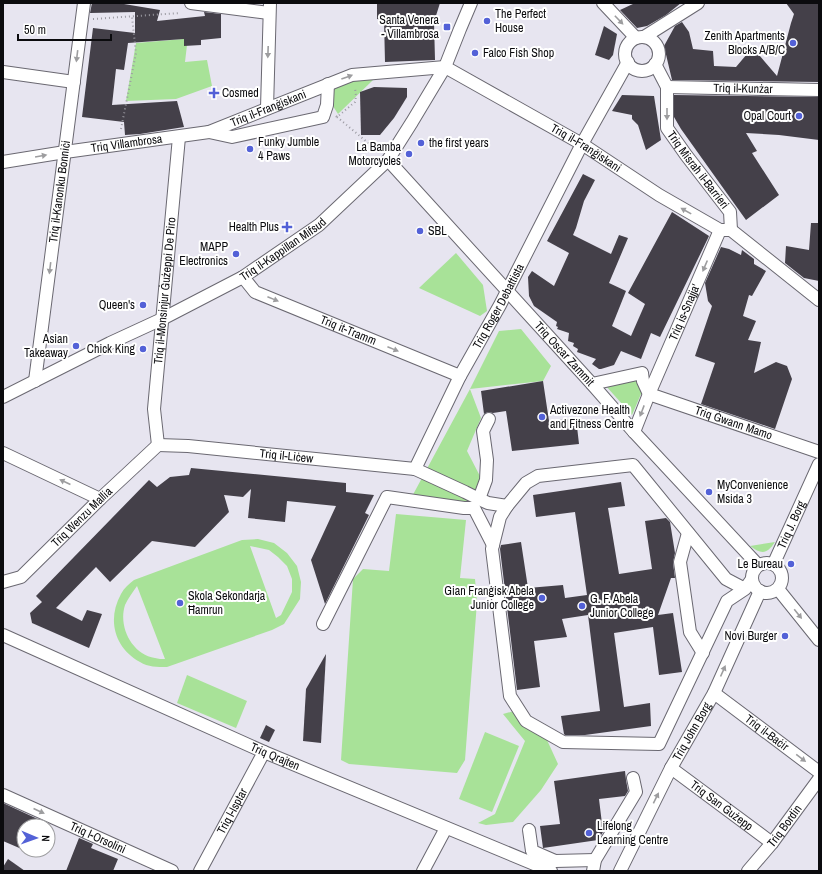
<svg xmlns="http://www.w3.org/2000/svg" width="822" height="874" viewBox="0 0 822 874" font-family="'Archivo Narrow',sans-serif">
<rect width="100%" height="100%" fill="#e7e5f0"/>
<g fill="#a8e298" fill-rule="evenodd">
<path d="M 184,39 L 185,46 L 187,45 L 185,62 L 207,60 L 212,86 L 176,99 L 126,101 L 136,43 Z"/>
<path d="M 366,75 L 373,80 L 338,114 L 331,103 L 330,87 Z"/>
<path d="M 456,253 L 483,285 L 487,311 L 480,316 L 419,288 Z"/>
<path d="M 521,329 L 551,366 L 543,381 L 470,389 L 481,418 L 467,451 L 482,480 L 462,513 L 409,502 L 470,389 L 499,331 Z"/>
<path d="M 638,379 L 644,387 L 632,415 L 605,385 Z"/>
<path d="M 396,514 L 466,520 L 460,578 L 475,579 L 477,602 L 465,760 L 457,773 L 349,764 L 341,760 L 353,579 L 363,569 L 389,571 Z"/>
<path d="M 258,539 L 274,543 L 287,553 L 297,566 L 301,582 L 300,599 L 284,624 L 272,630 L 167,667 C 157,667 148,667 140,662 C 114,648 107,619 121,594 C 124,588 129,584 134,580 L 242,540 ZM 250,546 L 269,550 L 278,557 L 287,566 L 292,579 L 292,592 L 281,615 L 276,618 ZM 137,586 L 165,659 C 162,659 158,659 155,658 C 132,654 118,627 125,605 C 128,598 133,592 137,586 Z"/>
<path d="M 775,542 C 767,554 762,555 750,546 Z"/>
<path d="M 187,675 L 247,701 L 236,728 L 177,703 Z"/>
<path d="M 514,711 L 547,740 L 558,764 L 541,790 L 513,822 L 486,825 L 478,823 L 495,814 L 525,741 L 503,714 Z"/>
<path d="M 485,732 L 519,746 L 492,812 L 459,799 Z"/>
</g>
<g fill="#444049">
<path d="M 92,3 L 118,3 L 160,10 L 157,21 L 205,16 L 204,12 L 221,14 L 221,38 L 201,40 L 201,45 L 184,46 L 184,39 L 128,43 L 124,70 L 116,69 L 112,105 L 177,101 L 184,127 L 140,134 L 125,135 L 124,122 L 82,117 L 93,28 L 135,33 L 135,12 L 90,13 Z"/>
<path d="M 377,3 L 440,3 L 434,22 L 435,60 L 385,62 L 384,20 L 377,19 Z"/>
<path d="M 635,3 L 681,3 L 666,15 L 647,26 L 637,28 L 620,10 Z"/>
<path d="M 786,3 L 819,3 L 819,82 L 672,80 L 664,46 L 675,26 L 682,22 L 689,32 L 693,49 L 713,51 L 714,66 L 736,67 L 747,54 L 753,48 L 777,76 L 791,23 L 794,14 Z"/>
<path d="M 604,26 L 617,34 L 613,55 L 609,60 L 595,55 Z"/>
<path d="M 374,87 L 407,88 L 407,97 L 394,118 L 380,135 L 361,135 L 360,92 Z"/>
<path d="M 622,95 L 654,96 L 661,140 L 646,150 L 638,125 L 632,119 L 632,115 L 612,111 Z"/>
<path d="M 674,95 L 819,97 L 819,140 L 779,135 L 746,133 L 757,151 L 752,153 L 779,195 L 746,220 L 681,129 L 674,117 Z"/>
<path d="M 583,174 L 595,180 L 584,201 L 576,228 L 573,235 L 611,254 L 619,235 L 628,238 L 609,283 L 626,291 L 612,326 L 631,336 L 645,304 L 628,293 L 672,212 L 709,236 L 660,337 L 651,333 L 641,359 L 621,351 L 614,365 L 601,369 L 599,369 L 592,364 L 596,359 L 577,352 L 578,349 L 573,346 L 574,343 L 568,341 L 569,333 L 557,329 L 558,327 L 556,326 L 557,322 L 534,306 L 529,296 L 528,277 L 532,271 L 554,286 L 569,253 L 547,241 Z"/>
<path d="M 811,223 L 819,223 L 819,281 L 804,278 L 785,263 L 786,246 L 809,250 Z"/>
<path d="M 721,247 L 729,249 L 741,255 L 742,250 L 754,259 L 754,264 L 766,271 L 752,296 L 749,295 L 743,316 L 756,321 L 748,340 L 761,342 L 754,373 L 776,362 L 787,366 L 792,379 L 775,429 L 701,404 L 715,363 L 695,356 L 712,306 L 708,301 L 705,283 Z"/>
<path d="M 543,381 L 549,421 L 576,418 L 579,444 L 512,451 L 506,411 L 493,413 L 488,412 L 484,414 L 481,391 Z"/>
<path d="M 191,468 L 346,483 L 346,492 L 374,495 L 365,513 L 369,515 L 325,604 L 311,560 L 336,506 L 287,501 L 285,522 L 248,518 L 251,489 L 243,497 L 224,495 L 229,512 L 195,547 L 152,541 L 110,582 L 96,567 L 56,608 L 82,621 L 87,610 L 102,614 L 89,648 L 32,623 L 30,613 L 42,602 L 36,596 L 149,480 L 157,487 L 170,477 L 189,475 Z"/>
<path d="M 621,482 L 625,506 L 608,508 L 619,574 L 652,569 L 645,521 L 666,518 L 670,522 L 675,553 L 673,563 L 675,578 L 671,578 L 658,615 L 673,613 L 682,672 L 659,675 L 653,627 L 614,633 L 624,707 L 650,703 L 651,726 L 585,735 L 565,735 L 564,734 L 561,716 L 600,711 L 588,615 L 562,619 L 567,637 L 534,641 L 540,687 L 517,690 L 500,549 L 501,545 L 521,542 L 528,588 L 563,585 L 565,598 L 587,595 L 575,512 L 536,517 L 533,495 Z"/>
<path d="M 326,654 L 321,743 L 303,741 L 306,689 Z"/>
<path d="M 266,725 L 275,730 L 269,742 L 260,738 Z"/>
<path d="M 625,771 L 626,780 L 628,791 L 625,796 L 599,799 L 603,832 L 598,840 L 543,848 L 540,826 L 560,824 L 554,781 Z"/>
<path d="M 3,803 L 42,821 L 39,826 L 24,826 L 24,850 L 3,841 Z"/>
<path d="M 79,838 L 93,844 L 91,848 L 118,859 L 113,871 L 66,871 Z"/>
<path d="M 8,859 L 25,871 L 3,871 L 3,867 Z"/>
</g>
<g fill="none" stroke-linecap="round" stroke-linejoin="round">
<g stroke="#6a6871" stroke-width="14">
<g id="minor">
<path d="M 191,3 L 269,13"/>
<path d="M 603,3 L 636,38"/>
<path d="M 644,37 L 698,3"/>
<circle cx="642" cy="54" r="17"/>
<path id="s1" d="M 655,64 L 667,87 L 667,128 L 686,155 L 730,212 L 731,230"/>
<path d="M 3,72 L 74,82"/>
<path id="s2" d="M 667,87 L 819,90"/>
<path d="M 267,108 L 270,3"/>
<path d="M 209,132 L 232,137 L 323,117 L 327,105 L 328,84"/>
<path id="s3" d="M 388,160 L 592,384 L 634,432 L 758,565"/>
<path id="s4" d="M 3,162 L 65,152 L 209,132 L 352,75 L 445,67 L 582,144 L 659,195 L 720,230 L 731,230 L 819,300"/>
<path id="s5" d="M 243,277 L 255,292 L 460,376"/>
<path id="s6" d="M 35,381 L 84,3"/>
<path id="s7" d="M 592,384 L 642,373 L 643,381 L 649,394 L 819,452"/>
<path id="s8" d="M 3,397 L 110,343 L 162,319 L 243,277 L 319,225 L 388,160 L 412,122 L 445,67 L 460,29 L 471,3"/>
<path id="s9" d="M 634,432 L 649,394 L 720,230"/>
<path id="s10" d="M 158,445 L 188,446 L 415,469 L 465,492 L 479,499 L 488,503 L 507,506"/>
<path id="s11" d="M 158,445 L 154,409 L 179,137"/>
<path d="M 3,453 L 100,499"/>
<path id="s12" d="M 415,469 L 460,376 L 500,305 L 582,144 L 628,62"/>
<path d="M 479,499 L 486,480 L 487,460 L 483,431 L 489,419"/>
<path d="M 688,533 L 680,562 L 690,632 L 703,653"/>
<circle cx="767" cy="578" r="15"/>
<path id="s13" d="M 774,563 L 819,464"/>
<path id="s14" d="M 3,582 L 21,577 L 100,499 L 158,445"/>
<path d="M 745,589 L 726,579 L 633,465 L 538,476 L 526,483 L 507,506 L 500,517 L 492,549 L 510,696 L 526,721 L 563,742 L 659,744 L 727,601 L 745,589 L 752,579"/>
<path d="M 778,589 L 819,640"/>
<path d="M 323,624 L 387,497 L 464,508 L 474,508 L 493,545"/>
<path id="s15" d="M 3,635 L 264,752 L 551,871"/>
<path id="s16" d="M 714,693 L 819,772"/>
<path id="s17" d="M 671,768 L 772,843"/>
<path id="s18" d="M 3,795 L 172,871"/>
<path d="M 529,830 L 532,851 L 555,861 L 595,860"/>
<path id="s19" d="M 200,871 L 264,752"/>
<path d="M 423,871 L 446,828"/>
<path d="M 593,871 L 595,860 L 636,792 L 633,778"/>
<path id="s20" d="M 620,871 L 671,768 L 714,693 L 760,591"/>
<path id="s21" d="M 748,871 L 772,843 L 819,779"/>
</g>
</g>
<g stroke="#9b9aa2" stroke-width="2" stroke-dasharray="1 3" stroke-linecap="butt">
<path d="M 93,19 L 180,13"/>
<path d="M 336,116 L 337,117 L 355,102 L 356,96 L 355,88"/>
<path d="M 337,117 L 379,152"/>
<path d="M 121,129 L 136,53 L 132,17"/>
</g>
<use href="#minor" stroke="#fff" stroke-width="12"/>
</g>
<defs><path id="oneway-solid" d="M-6-.8H1V-3.2L6.5 0L1 3.2V.8H-6Z"/></defs>
<g fill="#9d9d9f">
<use href="#oneway-solid" transform="translate(619 20) rotate(46)"/>
<use href="#oneway-solid" transform="translate(268 52) rotate(92)"/>
<use href="#oneway-solid" transform="translate(77 56) rotate(97)"/>
<use href="#oneway-solid" transform="translate(347 77) rotate(-20)"/>
<use href="#oneway-solid" transform="translate(667 114) rotate(90)"/>
<use href="#oneway-solid" transform="translate(41 156) rotate(-10)"/>
<use href="#oneway-solid" transform="translate(686 211) rotate(-151)"/>
<use href="#oneway-solid" transform="translate(705 266) rotate(113)"/>
<use href="#oneway-solid" transform="translate(50 268) rotate(97)"/>
<use href="#oneway-solid" transform="translate(273 299) rotate(22)"/>
<use href="#oneway-solid" transform="translate(393 349) rotate(22)"/>
<use href="#oneway-solid" transform="translate(642 411) rotate(111)"/>
<use href="#oneway-solid" transform="translate(65 482) rotate(-155)"/>
<use href="#oneway-solid" transform="translate(798 614) rotate(51)"/>
<use href="#oneway-solid" transform="translate(723 671) rotate(-66)"/>
<use href="#oneway-solid" transform="translate(801 758) rotate(37)"/>
<use href="#oneway-solid" transform="translate(656 798) rotate(-64)"/>
<use href="#oneway-solid" transform="translate(39 811) rotate(24)"/>
</g>
<g fill="#5361d7" stroke="#fff" stroke-width="1.5">
<circle cx="487" cy="21" r="4"/>
<rect x="443" y="23" width="8" height="8" rx="2"/>
<circle cx="793" cy="43" r="4"/>
<circle cx="475" cy="53" r="4"/>
<path d="M212 87h4v4h4v4h-4v4h-4v-4h-4v-4h4z"/>
<circle cx="799" cy="116" r="4"/>
<circle cx="421" cy="143" r="4"/>
<circle cx="250" cy="149" r="4"/>
<circle cx="409" cy="154" r="4"/>
<path d="M285 221h4v4h4v4h-4v4h-4v-4h-4v-4h4z"/>
<circle cx="420" cy="231" r="4"/>
<circle cx="236" cy="254" r="4"/>
<circle cx="143" cy="305" r="4"/>
<circle cx="76" cy="346" r="4"/>
<circle cx="143" cy="349" r="4"/>
<circle cx="542" cy="417" r="4"/>
<circle cx="709" cy="492" r="4"/>
<circle cx="791" cy="564" r="4"/>
<circle cx="542" cy="598" r="4"/>
<circle cx="180" cy="603" r="4"/>
<circle cx="582" cy="606" r="4"/>
<circle cx="785" cy="636" r="4"/>
<circle cx="589" cy="833" r="4"/>
</g>
<g text-anchor="middle" stroke-width="4" stroke-linejoin="round" paint-order="stroke">
<g font-size="12" fill="#0b0b0e" stroke="#fff" text-anchor="end">
<text x="495" y="18" text-anchor="start">The Perfect<tspan x="495" dy="14">House</tspan></text>
<text x="439" y="24">Santa Venera<tspan x="439" dy="14">- Villambrosa</tspan></text>
<text x="785" y="40">Zenith Apartments<tspan x="785" dy="14">Blocks A/B/C</tspan></text>
<text x="483" y="57" text-anchor="start">Falco Fish Shop</text>
<text x="222" y="97" text-anchor="start">Cosmed</text>
<text x="791" y="120">Opal Court</text>
<text x="258" y="146" text-anchor="start">Funky Jumble<tspan x="258" dy="14">4 Paws</tspan></text>
<text x="429" y="147" text-anchor="start">the first years</text>
<text x="401" y="151">La Bamba<tspan x="401" dy="14">Motorcycles</tspan></text>
<text x="279" y="231">Health Plus</text>
<text x="428" y="235" text-anchor="start">SBL</text>
<text x="228" y="251">MAPP<tspan x="228" dy="14">Electronics</tspan></text>
<text x="135" y="309">Queen's</text>
<text x="68" y="343">Asian<tspan x="68" dy="14">Takeaway</tspan></text>
<text x="135" y="353">Chick King</text>
<text x="550" y="414" text-anchor="start">Activezone Health<tspan x="550" dy="14">and Fitness Centre</tspan></text>
<text x="717" y="489" text-anchor="start">MyConvenience<tspan x="717" dy="14">Msida 3</tspan></text>
<text x="783" y="568">Le Bureau</text>
<text x="534" y="595">Gian Franġisk Abela<tspan x="534" dy="14">Junior College</tspan></text>
<text x="188" y="600" text-anchor="start">Skola Sekondarja<tspan x="188" dy="14">Ħamrun</tspan></text>
<text x="590" y="603" text-anchor="start">G. F. Abela<tspan x="590" dy="14">Junior College</tspan></text>
<text x="777" y="640">Novi Burger</text>
<text x="597" y="830" text-anchor="start">Lifelong<tspan x="597" dy="14">Learning Centre</tspan></text>
</g>
<g font-size="12" fill="#0b0b0e" stroke="#fff">
<text dy="4" stroke="none"><textPath href="#s2" startOffset="76">Triq il-Kunżar</textPath></text>
<text dy="4" stroke="none"><textPath href="#s4" startOffset="272">Triq il-Franġiskani</textPath></text>
<text dy="4" stroke="none"><textPath href="#s4" startOffset="125">Triq Villambrosa</textPath></text>
<text dy="4" stroke="none"><textPath href="#s4" startOffset="618">Triq il-Franġiskani</textPath></text>
<text dy="4" stroke="none"><textPath href="#s1" startOffset="119">Triq Misraħ il-Barrieri</textPath></text>
<text dy="4" stroke="none"><textPath href="#s6" startOffset="191">Triq il-Kanonku Bonniċi</textPath></text>
<text dy="4" stroke="none"><textPath href="#s8" startOffset="317">Triq il-Kappillan Mifsud</textPath></text>
<text dy="4" stroke="none"><textPath href="#s11" startOffset="155">Triq il-Monsinjur Ġużeppi De Piro</textPath></text>
<text dy="4" stroke="none"><textPath href="#s12" startOffset="183">Triq Roger Debattista</textPath></text>
<text dy="4" stroke="none"><textPath href="#s9" startOffset="130">Triq is-Snajja'</textPath></text>
<text dy="4" stroke="none"><textPath href="#s5" startOffset="120">Triq it-Tramm</textPath></text>
<text dy="4" stroke="none"><textPath href="#s3" startOffset="262">Triq Oscar Zammit</textPath></text>
<text dy="4" stroke="none"><textPath href="#s7" startOffset="163">Triq Ġwann Mamo</textPath></text>
<text dy="4" stroke="none"><textPath href="#s10" startOffset="129">Triq il-Liċew</textPath></text>
<text dy="4" stroke="none"><textPath href="#s14" startOffset="104">Triq Wenzu Mallia</textPath></text>
<text dy="4" stroke="none"><textPath href="#s13" startOffset="42">Triq J. Borg</textPath></text>
<text dy="4" stroke="none"><textPath href="#s20" startOffset="157">Triq John Borg</textPath></text>
<text dy="4" stroke="none"><textPath href="#s16" startOffset="66">Triq il-Baċir</textPath></text>
<text dy="4" stroke="none"><textPath href="#s15" startOffset="298">Triq Qrajten</textPath></text>
<text dy="4" stroke="none"><textPath href="#s17" startOffset="63">Triq San Ġużepp</textPath></text>
<text dy="4" stroke="none"><textPath href="#s19" startOffset="68">Triq l-Isptar</textPath></text>
<text dy="4" stroke="none"><textPath href="#s21" startOffset="58">Triq Bordin</textPath></text>
<text dy="4" stroke="none"><textPath href="#s18" startOffset="104">Triq l-Orsolini</textPath></text>
</g>
</g>
<rect width="822" height="874" fill="none" stroke="#0b0b0e" stroke-width="8"/>
<g transform="translate(36 838) rotate(92)"><circle r="19" fill="#ffffff" stroke="#9d9d9f"/>
<path d="M0-3L7 15L0 10L-7 15Z" fill="#5361d7"/>
<text y="-6" font-size="11" font-weight="bold" text-anchor="middle" fill="#0b0b0e">N</text>
</g>
<path d="M18 34v6h93v-6" fill="none" stroke="#0b0b0e" stroke-width="2"/>
<text x="24" y="34" font-size="12" fill="#0b0b0e" stroke="#ffffff" stroke-width="3" paint-order="stroke">50 m</text>
</svg>
